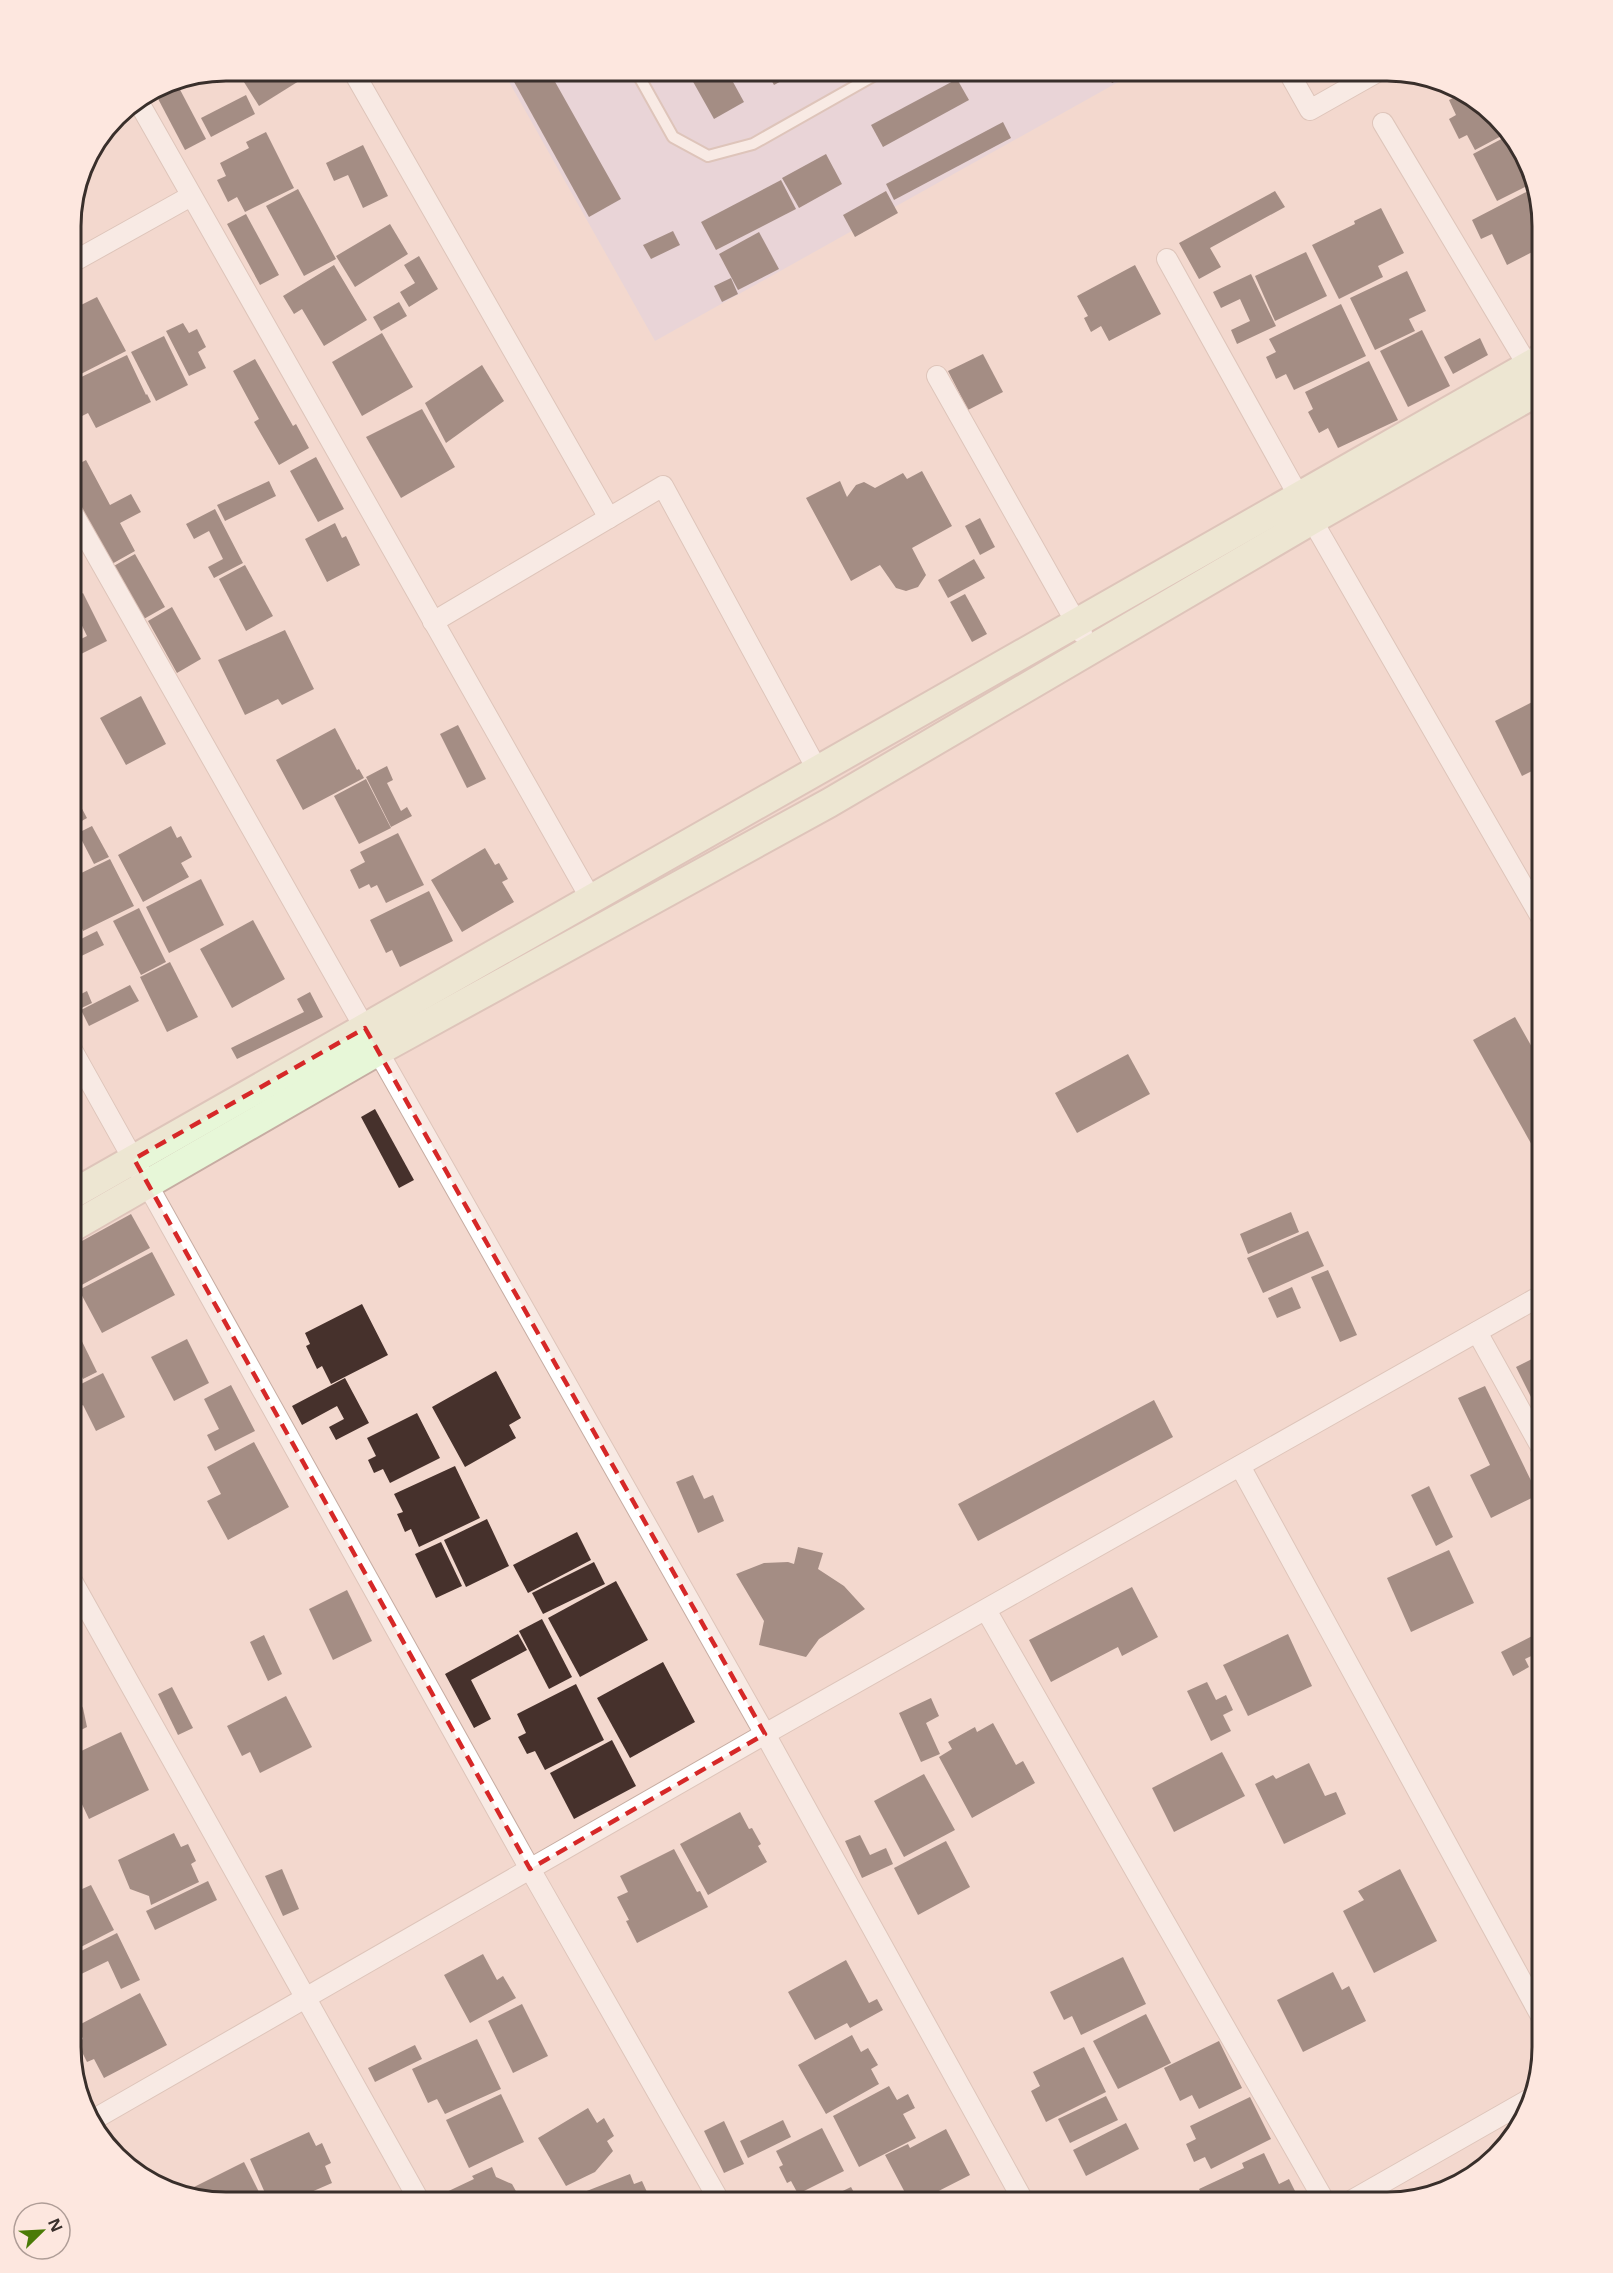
<svg xmlns="http://www.w3.org/2000/svg" width="1613" height="2273" viewBox="0 0 1613 2273" font-family="'Noto Sans',sans-serif">
<rect width="100%" height="100%" fill="#f3d8ce"/>
<path fill="#ddcfe2" d="M 503,71 L 1138,71 L 655,341 Z"/>
<g fill="#46312c">
<path d="M 237,71 L 315,71 L 259,106 Z"/>
<path d="M 508,71 L 549,71 L 621,199 L 589,217 Z"/>
<path d="M 687,71 L 727,71 L 744,102 L 714,119 Z"/>
<path d="M 766,71 L 800,71 L 774,85 Z"/>
<path d="M 1027,71 L 1041,71 L 1030,77 Z"/>
<path d="M 1105,71 L 1135,71 L 1112,83 Z"/>
<path d="M 957,79 L 969,100 L 883,147 L 871,125 Z"/>
<path d="M 176,82 L 206,139 L 185,150 L 155,93 Z"/>
<path d="M 1465,92 L 1507,133 L 1475,150 L 1467,135 L 1459,139 L 1449,119 L 1456,115 L 1449,100 Z"/>
<path d="M 246,95 L 255,114 L 211,137 L 201,118 Z"/>
<path d="M 1003,122 L 1011,138 L 894,200 L 886,184 Z"/>
<path d="M 266,132 L 294,188 L 245,212 L 237,197 L 228,202 L 217,180 L 226,176 L 220,163 L 249,148 L 246,142 Z"/>
<path d="M 1509,135 L 1521,148 L 1531,184 L 1497,201 L 1473,154 Z"/>
<path d="M 363,145 L 388,196 L 363,208 L 348,175 L 334,181 L 326,163 Z"/>
<path d="M 826,154 L 842,184 L 799,208 L 782,178 Z"/>
<path d="M 781,180 L 796,209 L 716,250 L 701,222 Z"/>
<path d="M 298,189 L 336,259 L 304,276 L 266,206 Z"/>
<path d="M 1532,189 L 1542,226 L 1542,247 L 1507,265 L 1492,234 L 1481,239 L 1472,220 Z"/>
<path d="M 886,191 L 898,213 L 855,237 L 843,215 Z"/>
<path d="M 1275,191 L 1285,207 L 1210,248 L 1221,267 L 1199,279 L 1179,243 Z"/>
<path d="M 1381,208 L 1404,253 L 1378,266 L 1383,277 L 1339,299 L 1312,245 L 1355,224 L 1354,221 Z"/>
<path d="M 246,214 L 279,275 L 260,285 L 227,224 Z"/>
<path d="M 390,224 L 408,254 L 355,287 L 336,256 Z"/>
<path d="M 673,231 L 680,245 L 651,259 L 643,245 Z"/>
<path d="M 759,232 L 779,269 L 738,290 L 719,254 Z"/>
<path d="M 1306,252 L 1327,296 L 1275,321 L 1255,276 Z"/>
<path d="M 419,256 L 438,289 L 409,307 L 400,292 L 415,283 L 404,265 Z"/>
<path d="M 334,265 L 367,320 L 324,346 L 302,309 L 294,314 L 283,296 Z"/>
<path d="M 1135,265 L 1161,314 L 1109,341 L 1101,326 L 1091,332 L 1084,318 L 1088,316 L 1077,296 Z"/>
<path d="M 1407,271 L 1426,311 L 1409,319 L 1415,331 L 1375,350 L 1350,298 Z"/>
<path d="M 1251,274 L 1276,326 L 1237,344 L 1231,330 L 1250,321 L 1240,299 L 1221,308 L 1213,292 Z"/>
<path d="M 731,278 L 738,294 L 722,302 L 714,286 Z"/>
<path d="M 97,297 L 126,351 L 71,379 L 71,310 Z"/>
<path d="M 399,302 L 407,316 L 381,331 L 373,317 Z"/>
<path d="M 1341,304 L 1366,356 L 1294,390 L 1286,374 L 1276,379 L 1266,357 L 1276,352 L 1269,339 Z"/>
<path d="M 183,323 L 189,333 L 197,329 L 206,347 L 198,352 L 206,368 L 189,376 L 166,331 Z"/>
<path d="M 1422,330 L 1450,386 L 1408,407 L 1380,351 Z"/>
<path d="M 382,333 L 413,387 L 362,416 L 332,362 Z"/>
<path d="M 164,336 L 188,385 L 156,401 L 131,352 Z"/>
<path d="M 1480,338 L 1488,355 L 1453,374 L 1444,357 Z"/>
<path d="M 983,354 L 1003,392 L 968,410 L 948,371 Z"/>
<path d="M 127,355 L 146,395 L 147,394 L 151,402 L 96,428 L 88,413 L 80,417 L 71,398 L 79,393 L 73,381 Z"/>
<path d="M 255,359 L 293,426 L 296,424 L 309,448 L 279,465 L 254,422 L 259,419 L 233,371 Z"/>
<path d="M 1369,361 L 1398,420 L 1338,448 L 1328,428 L 1319,433 L 1308,412 L 1313,409 L 1305,392 Z"/>
<path d="M 482,365 L 504,401 L 446,443 L 425,403 Z"/>
<path d="M 422,409 L 455,467 L 401,498 L 366,437 Z"/>
<path d="M 316,457 L 344,509 L 318,522 L 290,471 Z"/>
<path d="M 86,460 L 110,505 L 131,494 L 141,512 L 120,523 L 135,551 L 110,565 L 71,492 L 71,468 Z"/>
<path d="M 922,471 L 952,526 L 912,548 L 926,575 L 918,587 L 906,591 L 896,588 L 880,565 L 851,581 L 806,498 L 840,481 L 847,497 L 856,485 L 864,482 L 875,488 L 903,473 L 907,479 Z"/>
<path d="M 269,481 L 276,496 L 225,521 L 217,505 Z"/>
<path d="M 215,509 L 243,563 L 214,578 L 208,567 L 223,559 L 209,531 L 194,539 L 186,524 Z"/>
<path d="M 980,518 L 995,547 L 980,555 L 965,526 Z"/>
<path d="M 335,523 L 342,538 L 346,536 L 360,565 L 327,582 L 305,539 Z"/>
<path d="M 135,554 L 165,607 L 142,620 L 112,567 Z"/>
<path d="M 974,559 L 985,578 L 948,598 L 938,580 Z"/>
<path d="M 245,565 L 273,616 L 246,631 L 219,579 Z"/>
<path d="M 83,593 L 107,641 L 71,659 L 71,644 L 87,636 L 71,603 L 71,600 Z"/>
<path d="M 965,594 L 987,634 L 972,642 L 950,602 Z"/>
<path d="M 172,607 L 201,659 L 177,673 L 148,621 Z"/>
<path d="M 285,630 L 314,689 L 282,705 L 278,699 L 245,715 L 218,660 Z"/>
<path d="M 141,696 L 166,744 L 126,765 L 100,718 Z"/>
<path d="M 1542,697 L 1542,766 L 1522,776 L 1495,721 Z"/>
<path d="M 458,725 L 486,779 L 467,788 L 440,734 Z"/>
<path d="M 335,728 L 357,770 L 359,769 L 364,778 L 303,810 L 276,760 Z"/>
<path d="M 387,766 L 393,780 L 387,783 L 401,811 L 407,807 L 412,816 L 391,827 L 366,777 Z"/>
<path d="M 1542,774 L 1542,798 L 1533,778 Z"/>
<path d="M 366,779 L 391,828 L 359,844 L 334,796 Z"/>
<path d="M 79,803 L 87,818 L 71,827 L 71,807 Z"/>
<path d="M 92,826 L 109,857 L 94,864 L 78,833 Z"/>
<path d="M 171,826 L 177,838 L 181,836 L 192,857 L 181,863 L 189,877 L 143,902 L 118,855 Z"/>
<path d="M 398,833 L 424,885 L 386,903 L 377,885 L 371,888 L 369,884 L 359,889 L 350,870 L 365,862 L 360,852 Z"/>
<path d="M 485,848 L 495,865 L 499,863 L 508,879 L 502,882 L 514,902 L 462,932 L 431,880 Z"/>
<path d="M 110,859 L 134,906 L 83,931 L 77,917 L 71,921 L 71,878 Z"/>
<path d="M 201,879 L 224,925 L 169,953 L 146,907 Z"/>
<path d="M 429,891 L 453,941 L 400,967 L 392,950 L 386,953 L 370,920 Z"/>
<path d="M 139,908 L 166,962 L 141,975 L 113,921 Z"/>
<path d="M 253,920 L 285,979 L 232,1008 L 200,949 Z"/>
<path d="M 97,931 L 104,945 L 71,961 L 71,944 Z"/>
<path d="M 170,962 L 198,1017 L 167,1032 L 140,977 Z"/>
<path d="M 71,977 L 79,995 L 87,991 L 92,1003 L 71,1013 Z"/>
<path d="M 130,985 L 139,1001 L 89,1026 L 81,1010 Z"/>
<path d="M 310,992 L 323,1017 L 237,1059 L 231,1048 L 304,1012 L 297,999 Z"/>
<path d="M 1515,1017 L 1542,1065 L 1542,1163 L 1473,1040 Z"/>
<path d="M 1128,1054 L 1150,1094 L 1077,1133 L 1055,1093 Z"/>
<path d="M 375,1109 L 414,1180 L 399,1188 L 361,1117 Z"/>
<path d="M 1291,1212 L 1299,1232 L 1248,1254 L 1240,1234 Z"/>
<path d="M 131,1214 L 150,1248 L 76,1288 L 71,1277 L 71,1247 Z"/>
<path d="M 1308,1231 L 1324,1266 L 1263,1293 L 1247,1258 Z"/>
<path d="M 152,1252 L 175,1295 L 102,1333 L 79,1290 Z"/>
<path d="M 1328,1270 L 1357,1335 L 1340,1342 L 1311,1277 Z"/>
<path d="M 1292,1287 L 1301,1308 L 1277,1318 L 1268,1298 Z"/>
<path d="M 362,1304 L 388,1355 L 331,1384 L 322,1366 L 317,1369 L 306,1346 L 310,1344 L 305,1333 Z"/>
<path d="M 71,1319 L 97,1372 L 83,1379 L 71,1354 Z"/>
<path d="M 187,1339 L 209,1383 L 174,1401 L 151,1357 Z"/>
<path d="M 1540,1355 L 1542,1360 L 1542,1411 L 1539,1413 L 1516,1367 Z"/>
<path d="M 496,1371 L 521,1418 L 509,1425 L 516,1438 L 465,1467 L 432,1407 Z"/>
<path d="M 103,1373 L 125,1417 L 96,1431 L 83,1405 L 71,1412 L 71,1389 Z"/>
<path d="M 345,1378 L 369,1423 L 336,1440 L 329,1427 L 344,1419 L 337,1406 L 302,1425 L 292,1406 Z"/>
<path d="M 231,1385 L 255,1431 L 215,1451 L 207,1435 L 219,1429 L 204,1399 Z"/>
<path d="M 1485,1386 L 1538,1495 L 1491,1518 L 1470,1475 L 1490,1465 L 1458,1398 Z"/>
<path d="M 1154,1400 L 1173,1437 L 978,1541 L 958,1504 Z"/>
<path d="M 417,1413 L 440,1458 L 390,1483 L 383,1469 L 374,1473 L 368,1460 L 376,1456 L 367,1438 Z"/>
<path d="M 254,1442 L 289,1507 L 228,1540 L 207,1501 L 221,1494 L 207,1467 Z"/>
<path d="M 455,1466 L 480,1518 L 419,1547 L 411,1529 L 405,1532 L 397,1514 L 403,1512 L 394,1494 Z"/>
<path d="M 693,1475 L 704,1499 L 713,1495 L 724,1521 L 698,1533 L 676,1482 Z"/>
<path d="M 1429,1486 L 1453,1537 L 1436,1546 L 1411,1495 Z"/>
<path d="M 487,1519 L 509,1566 L 466,1587 L 444,1540 Z"/>
<path d="M 577,1532 L 591,1560 L 528,1593 L 513,1565 Z"/>
<path d="M 441,1542 L 462,1586 L 436,1598 L 415,1554 Z"/>
<path d="M 798,1547 L 823,1553 L 818,1569 L 844,1586 L 865,1609 L 819,1639 L 806,1657 L 759,1645 L 764,1621 L 736,1574 L 764,1563 L 788,1562 L 794,1564 Z"/>
<path d="M 1449,1550 L 1474,1603 L 1411,1632 L 1387,1578 Z"/>
<path d="M 594,1562 L 605,1584 L 543,1614 L 532,1593 Z"/>
<path d="M 616,1581 L 648,1640 L 580,1677 L 548,1618 Z"/>
<path d="M 1132,1587 L 1158,1637 L 1122,1656 L 1118,1647 L 1051,1682 L 1029,1640 Z"/>
<path d="M 347,1590 L 372,1641 L 333,1660 L 309,1609 Z"/>
<path d="M 542,1619 L 572,1677 L 549,1689 L 519,1631 Z"/>
<path d="M 1542,1631 L 1542,1651 L 1525,1659 L 1529,1667 L 1513,1676 L 1501,1652 Z"/>
<path d="M 518,1634 L 527,1650 L 471,1680 L 491,1719 L 474,1728 L 445,1674 Z"/>
<path d="M 1288,1634 L 1312,1686 L 1248,1716 L 1223,1665 Z"/>
<path d="M 264,1635 L 282,1674 L 268,1681 L 250,1642 Z"/>
<path d="M 663,1662 L 695,1722 L 630,1758 L 597,1698 Z"/>
<path d="M 1207,1682 L 1216,1700 L 1226,1695 L 1233,1710 L 1223,1715 L 1231,1731 L 1211,1741 L 1187,1691 Z"/>
<path d="M 576,1684 L 604,1740 L 545,1770 L 535,1751 L 527,1754 L 518,1737 L 526,1733 L 517,1714 Z"/>
<path d="M 172,1687 L 193,1728 L 178,1735 L 158,1694 Z"/>
<path d="M 71,1688 L 83,1708 L 87,1727 L 71,1735 Z"/>
<path d="M 286,1696 L 312,1747 L 260,1773 L 250,1752 L 242,1756 L 227,1726 Z"/>
<path d="M 931,1698 L 939,1716 L 926,1723 L 940,1754 L 921,1762 L 899,1713 Z"/>
<path d="M 993,1723 L 1016,1765 L 1023,1761 L 1035,1783 L 972,1818 L 939,1757 L 952,1749 L 948,1742 L 975,1727 L 977,1732 Z"/>
<path d="M 121,1732 L 149,1790 L 89,1819 L 71,1781 L 71,1752 L 75,1750 L 77,1753 Z"/>
<path d="M 612,1740 L 636,1786 L 574,1819 L 550,1773 Z"/>
<path d="M 1222,1752 L 1245,1796 L 1174,1832 L 1152,1788 Z"/>
<path d="M 1309,1763 L 1325,1796 L 1336,1792 L 1346,1814 L 1284,1844 L 1255,1784 L 1273,1775 L 1276,1779 Z"/>
<path d="M 924,1774 L 955,1830 L 904,1857 L 874,1801 Z"/>
<path d="M 740,1812 L 749,1829 L 752,1828 L 761,1844 L 758,1846 L 767,1862 L 708,1895 L 680,1844 Z"/>
<path d="M 174,1833 L 181,1847 L 188,1844 L 196,1861 L 191,1864 L 199,1882 L 151,1905 L 149,1896 L 130,1889 L 118,1860 Z"/>
<path d="M 860,1835 L 870,1855 L 886,1848 L 893,1864 L 862,1878 L 845,1841 Z"/>
<path d="M 946,1841 L 970,1887 L 918,1915 L 894,1868 Z"/>
<path d="M 674,1849 L 697,1892 L 700,1891 L 708,1907 L 637,1943 L 626,1921 L 629,1920 L 617,1897 L 628,1892 L 620,1876 Z"/>
<path d="M 282,1869 L 299,1909 L 283,1916 L 265,1876 Z"/>
<path d="M 1400,1869 L 1437,1941 L 1374,1973 L 1343,1911 L 1364,1900 L 1358,1891 Z"/>
<path d="M 208,1881 L 217,1900 L 155,1930 L 146,1911 Z"/>
<path d="M 91,1885 L 114,1930 L 71,1952 L 71,1894 Z"/>
<path d="M 117,1933 L 140,1980 L 121,1989 L 108,1961 L 75,1977 L 71,1968 L 71,1956 Z"/>
<path d="M 483,1954 L 497,1980 L 503,1976 L 516,1998 L 470,2023 L 444,1975 Z"/>
<path d="M 1123,1957 L 1146,2004 L 1081,2035 L 1072,2016 L 1064,2020 L 1050,1992 Z"/>
<path d="M 846,1960 L 869,2003 L 877,1999 L 883,2010 L 850,2028 L 847,2023 L 815,2040 L 788,1992 Z"/>
<path d="M 1333,1972 L 1342,1990 L 1349,1986 L 1366,2021 L 1303,2052 L 1277,2000 Z"/>
<path d="M 140,1993 L 167,2045 L 104,2078 L 94,2059 L 87,2062 L 77,2042 L 83,2039 L 77,2026 Z"/>
<path d="M 522,2004 L 548,2056 L 513,2073 L 488,2021 Z"/>
<path d="M 1146,2014 L 1171,2063 L 1118,2089 L 1093,2041 Z"/>
<path d="M 852,2035 L 861,2052 L 868,2048 L 878,2065 L 871,2069 L 879,2084 L 826,2114 L 798,2065 Z"/>
<path d="M 477,2039 L 501,2089 L 445,2114 L 437,2099 L 428,2103 L 412,2069 Z"/>
<path d="M 1219,2041 L 1242,2088 L 1199,2109 L 1192,2095 L 1180,2101 L 1164,2068 Z"/>
<path d="M 415,2045 L 422,2059 L 375,2082 L 368,2068 Z"/>
<path d="M 1084,2047 L 1106,2092 L 1046,2122 L 1031,2091 L 1040,2086 L 1033,2072 Z"/>
<path d="M 889,2086 L 897,2100 L 908,2094 L 915,2108 L 903,2114 L 916,2138 L 859,2167 L 833,2116 Z"/>
<path d="M 501,2094 L 524,2142 L 469,2168 L 446,2120 Z"/>
<path d="M 1106,2096 L 1118,2120 L 1070,2143 L 1058,2119 Z"/>
<path d="M 1250,2097 L 1271,2139 L 1211,2169 L 1205,2157 L 1194,2162 L 1186,2144 L 1196,2139 L 1190,2126 Z"/>
<path d="M 588,2108 L 597,2123 L 604,2118 L 614,2136 L 607,2141 L 613,2151 L 595,2172 L 566,2186 L 538,2138 Z"/>
<path d="M 783,2120 L 791,2137 L 748,2158 L 740,2141 Z"/>
<path d="M 724,2121 L 744,2164 L 724,2173 L 704,2131 Z"/>
<path d="M 1126,2123 L 1139,2149 L 1086,2176 L 1073,2150 Z"/>
<path d="M 822,2128 L 844,2171 L 798,2194 L 791,2181 L 787,2183 L 779,2167 L 783,2165 L 776,2151 Z"/>
<path d="M 946,2129 L 970,2175 L 917,2202 L 910,2202 L 885,2155 L 908,2144 L 910,2148 Z"/>
<path d="M 309,2132 L 316,2146 L 322,2143 L 331,2163 L 325,2166 L 332,2183 L 288,2202 L 269,2202 L 250,2159 Z"/>
<path d="M 1264,2153 L 1279,2184 L 1289,2179 L 1300,2201 L 1206,2202 L 1199,2189 L 1244,2168 L 1242,2163 Z"/>
<path d="M 244,2162 L 264,2202 L 216,2202 L 184,2192 Z"/>
<path d="M 492,2167 L 496,2177 L 512,2184 L 522,2202 L 441,2202 L 438,2196 L 474,2179 L 472,2176 Z"/>
<path d="M 630,2174 L 634,2184 L 642,2181 L 651,2201 L 577,2202 L 574,2196 Z"/>
<path d="M 851,2187 L 859,2202 L 820,2202 Z"/>
<path d="M 947,2195 L 951,2202 L 934,2202 Z"/>
</g>
<g fill="none" stroke-linecap="round" stroke-linejoin="round">
<g stroke="#c6aca2" stroke-width="14">
<path id="lane" d="M 636,71 L 673,137 L 708,156 L 753,144 L 882,71"/>
</g>
<g stroke="#c6aca2" stroke-width="22">
<g id="street">
<path d="M 353,71 L 609,518"/>
<path d="M 1288,71 L 1310,110 L 1379,71"/>
<path d="M 138,101 L 591,899"/>
<path d="M 1383,123 L 1534,376"/>
<path d="M 1167,259 L 1312,520 L 1542,919"/>
<path d="M 71,263 L 191,196"/>
<path d="M 937,376 L 1082,633"/>
<path d="M 71,510 L 765,1734 L 1024,2202"/>
<path d="M 433,622 L 663,486 L 818,771"/>
<path d="M 71,1048 L 530,1869 L 720,2202"/>
<path d="M 1477,1332 L 1542,1449"/>
<path d="M 1240,1466 L 1542,2018"/>
<path d="M 71,1579 L 420,2202"/>
<path d="M 986,1610 L 1325,2202"/>
<path d="M 91,2121 L 765,1734 L 1542,1295"/>
<path d="M 1349,2202 L 1528,2100"/>
</g>
</g>
<g stroke="#c6aca2" stroke-width="32">
<g id="secondary">
<path d="M 71,1195 L 1542,358"/>
<path d="M 71,1228 L 378,1051 L 829,803 L 1312,520 L 1542,389"/>
</g>
</g>
<use href="#lane" stroke="#fff" stroke-width="10"/>
<use href="#street" stroke="#fff" stroke-width="20"/>
<use href="#secondary" stroke="#e7f7d8" stroke-width="28"/>
</g>
<path d="M0 0H1613V2273H0ZM 365,1028 L 765,1734 L 530,1869 L 134,1159 Z" fill="#f3d8ce" fill-opacity=".55" fill-rule="evenodd"/>
<path fill="none" stroke="#d62828" stroke-width="4.5" stroke-dasharray="12 8" stroke-linejoin="round" d="M 365,1028 L 765,1734 L 530,1869 L 134,1159 Z"/>
<path d="M0 0H1613V2273H0ZM226 81H1387A145 145 0 0 1 1532 226V2047A145 145 0 0 1 1387 2192H226A145 145 0 0 1 81 2047V226A145 145 0 0 1 226 81Z" fill="#fde7df" fill-rule="evenodd"/>
<path fill="none" stroke="#392f2b" stroke-width="3" d="M226 81H1387A145 145 0 0 1 1532 226V2047A145 145 0 0 1 1387 2192H226A145 145 0 0 1 81 2047V226A145 145 0 0 1 226 81Z"/>
<g transform="translate(42 2231) rotate(66)"><circle r="28" fill="#fde7df" stroke="#af9d97" stroke-width="1.5"/>
<path d="M0-4.5L10 22L0 15L-10 22Z" fill="#4a7b07"/>
<text y="-9" font-size="16" font-weight="bold" text-anchor="middle" fill="#392f2b">N</text>
</g>
</svg>
